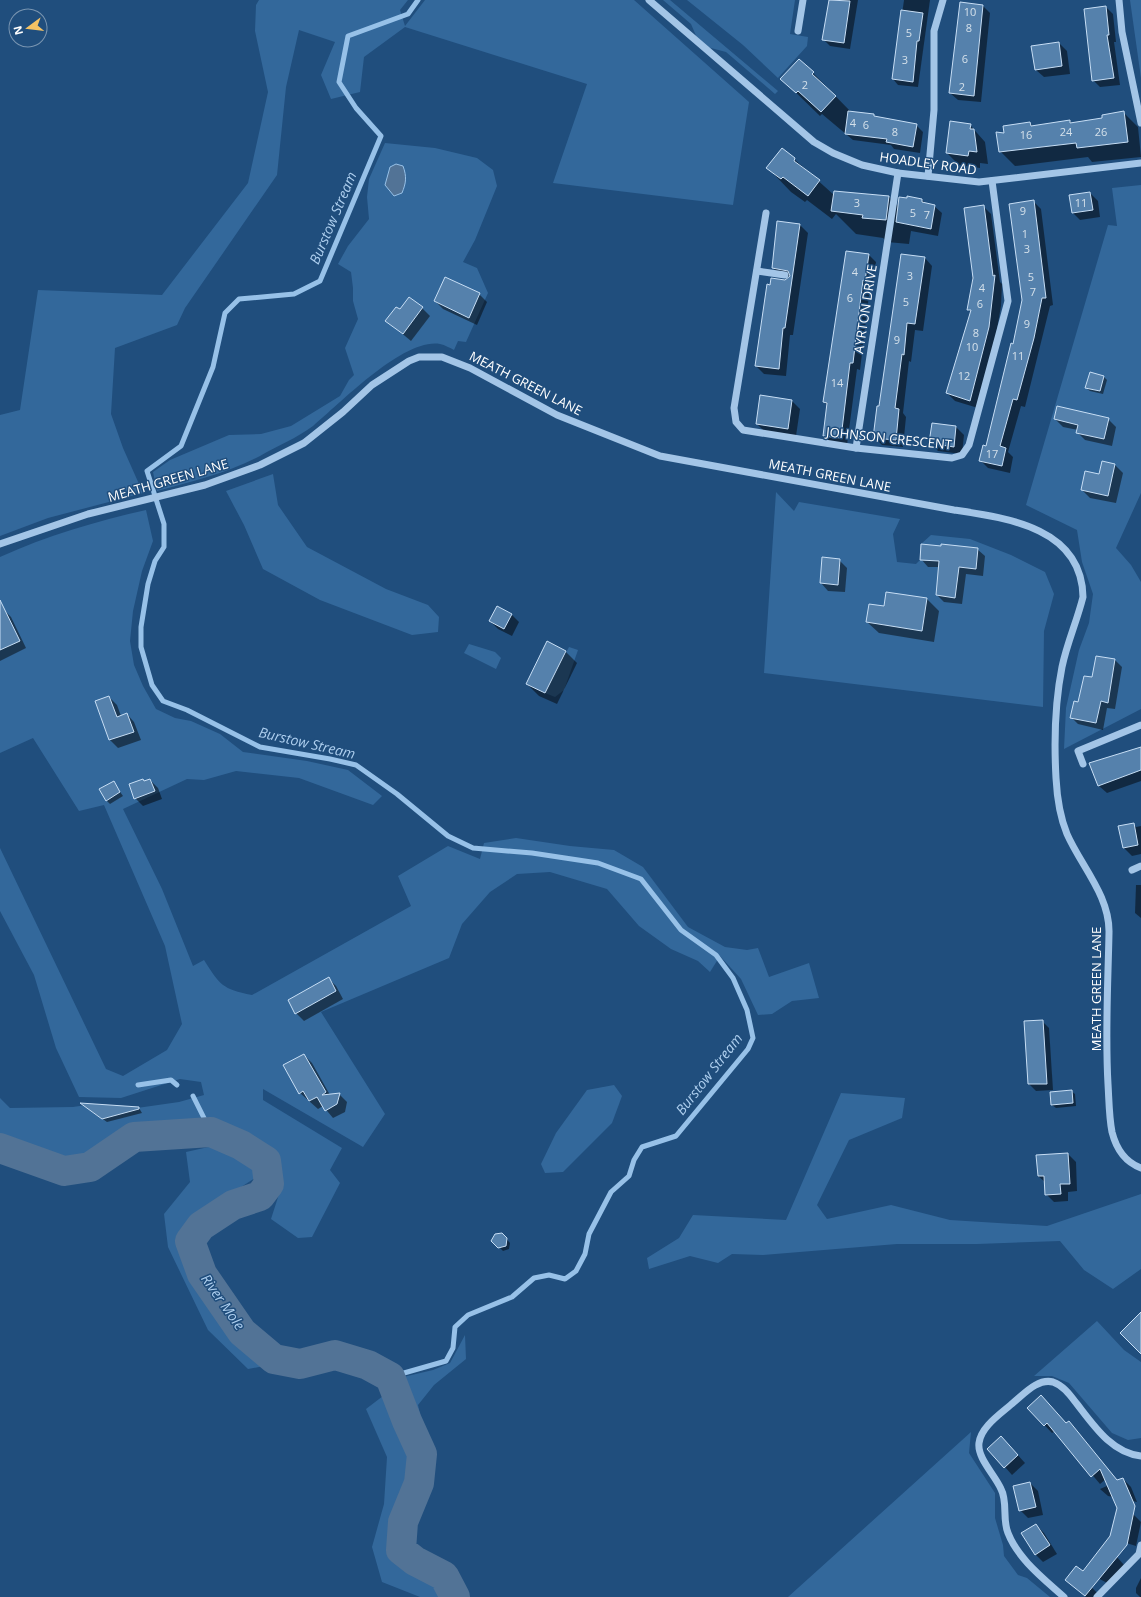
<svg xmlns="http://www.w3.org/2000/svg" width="1141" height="1597" viewBox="0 0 1141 1597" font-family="'Open Sans',sans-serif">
<rect width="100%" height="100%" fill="#204e7d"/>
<g fill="#33689b">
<path d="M 259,0 L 408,0 L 400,10 L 405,26 L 425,0 L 634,0 L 749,102 L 733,205 L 553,183 L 587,84 L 405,27 L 364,57 L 360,92 L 331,99 L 321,75 L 335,42 L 299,30 L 286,87 L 277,175 L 185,308 L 177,325 L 115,348 L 111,414 L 123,448 L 143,493 L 48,518 L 0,536 L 0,415 L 20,410 L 38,290 L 162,295 L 248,183 L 268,92 L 255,31 L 256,5 Z"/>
<path d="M 663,0 L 670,0 L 778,91 L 775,94 L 726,52 L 707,47 L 697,38 L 691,24 Z"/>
<path d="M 687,0 L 795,0 L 790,34 L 808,37 L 807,46 L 778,78 L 743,45 Z"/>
<path d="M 1130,0 L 1141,0 L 1141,78 Z"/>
<path d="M 385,143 L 435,148 L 477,158 L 493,170 L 497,186 L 475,240 L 463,262 L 477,268 L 488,293 L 466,342 L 458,341 L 454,350 C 450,348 445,345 440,344 C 403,338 341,403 313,426 C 297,438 277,446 260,456 C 228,473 191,482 157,491 L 153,472 L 170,460 L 229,435 L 261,434 L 291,426 L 340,396 L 349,380 L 354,375 L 345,348 L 358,319 L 353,301 L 353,288 L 351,272 L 338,264 L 348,246 L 369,219 L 367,197 L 369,179 Z"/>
<path d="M 1141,185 L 1141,493 L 1116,548 L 1131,565 L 1141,582 L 1141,709 L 1064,749 L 1066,708 L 1079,650 L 1089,623 L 1093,594 L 1082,562 L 1077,530 L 1026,505 L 1108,225 L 1117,226 L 1112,188 Z"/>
<path d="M 273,474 L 278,505 L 307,547 L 386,589 L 428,605 L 439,617 L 438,632 L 412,635 L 320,600 L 263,569 L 244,525 L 226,491 Z"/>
<path d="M 776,492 L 794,511 L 799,502 L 900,519 L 893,534 L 897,562 L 916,564 L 920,560 L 921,544 L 931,535 L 970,539 L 1011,555 L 1045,572 L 1054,594 L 1044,631 L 1043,707 L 764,673 Z"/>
<path d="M 146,510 L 153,541 L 142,571 L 133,611 L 130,641 L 134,665 L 143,686 L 156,709 L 175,718 L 191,721 L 220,734 L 243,752 L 307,761 L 348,770 L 382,796 L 373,805 L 299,778 L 236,771 L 204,780 L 187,779 L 123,809 L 162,889 L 193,966 L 204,960 C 220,985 222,989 252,995 L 411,906 L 398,876 L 448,846 L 480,859 L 484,843 L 516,838 L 570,846 L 614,850 L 643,867 L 688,927 L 725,947 L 747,950 L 758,948 L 769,977 L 809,963 L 819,998 L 792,1001 L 772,1014 L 758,1015 L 741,979 L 720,956 L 710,972 L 698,961 L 671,949 L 639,926 L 607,889 L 550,872 L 517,874 L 490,892 L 462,924 L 449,958 L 321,1012 L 385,1114 L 363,1147 L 263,1089 L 263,1100 L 342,1148 L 330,1170 L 340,1183 L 312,1237 L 298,1238 L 271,1219 L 280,1191 L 275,1165 L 260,1151 L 213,1127 L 176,1131 L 135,1130 L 115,1141 L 96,1158 L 76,1163 L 52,1160 L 0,1141 L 0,1098 L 10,1108 L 73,1107 L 93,1104 L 92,1112 L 102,1119 L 114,1116 L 115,1105 L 130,1109 L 179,1102 L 204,1095 L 201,1082 L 180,1079 L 121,1098 L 79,1097 L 56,1048 L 34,975 L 0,911 L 0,848 L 106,1069 L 123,1076 L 167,1050 L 182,1024 L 165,946 L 104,805 L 79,811 L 33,738 L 0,753 L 0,557 C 46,536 97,521 146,510 Z"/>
<path d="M 469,644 L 495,652 L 501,658 L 496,669 L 464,653 Z"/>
<path d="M 569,647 L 578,650 L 564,690 L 555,697 L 545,693 Z"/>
<path d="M 614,1085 L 622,1096 L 612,1123 L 563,1172 L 545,1173 L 541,1164 L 556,1133 L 587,1090 Z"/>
<path d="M 841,1093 L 905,1098 L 902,1118 L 849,1140 L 817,1205 L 827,1219 L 891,1205 L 950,1220 L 1047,1226 L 1141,1194 L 1141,1269 L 1113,1289 L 1084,1270 L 1060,1241 L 977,1244 L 897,1244 L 763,1255 L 732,1254 L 718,1263 L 690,1256 L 649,1269 L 647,1258 L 679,1238 L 693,1215 L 786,1220 Z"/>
<path d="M 213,1146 L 250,1162 L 255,1178 L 218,1202 L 181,1231 L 181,1251 L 206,1298 L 264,1366 L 248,1369 L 208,1330 L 168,1247 L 164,1214 L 190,1182 L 186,1152 Z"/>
<path d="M 1097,1321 L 1124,1350 L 1141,1362 L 1141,1438 L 1128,1440 L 1112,1433 L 1069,1383 L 1052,1376 L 1034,1376 Z"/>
<path d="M 465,1335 L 466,1359 L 434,1385 L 418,1405 L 423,1427 L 432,1453 L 413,1425 L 397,1432 L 413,1469 L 391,1546 L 399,1563 L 431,1580 L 444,1597 L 420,1597 L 382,1582 L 372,1547 L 384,1504 L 387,1457 L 366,1409 L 383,1396 L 386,1381 L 433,1370 L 450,1363 Z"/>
<path d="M 971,1432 L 969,1453 L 995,1493 L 995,1518 L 1003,1545 L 1004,1556 L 1018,1575 L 1027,1578 L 1050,1597 L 788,1597 Z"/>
</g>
<path fill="#527396" stroke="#97c1e8" d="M 396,164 L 403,166 C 407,177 406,183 402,193 L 394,196 L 385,185 L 390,167 Z"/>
<g fill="#0007">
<path d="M 830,0 L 858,0 L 850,49 L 830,46 L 823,39 Z"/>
<path d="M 904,0 L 930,0 L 918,87 L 898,85 L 893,79 Z"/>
<path d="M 983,6 L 990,13 L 981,102 L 958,100 L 950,93 Z"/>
<path d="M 1106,7 L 1113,14 L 1116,42 L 1114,42 L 1120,85 L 1100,87 L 1093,80 Z"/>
<path d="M 1059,43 L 1067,51 L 1070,74 L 1044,77 L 1036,70 Z"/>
<path d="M 813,73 L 851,112 L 916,125 L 923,132 L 920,153 L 894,149 L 891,145 L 853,140 L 822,114 L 820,116 L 782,79 Z"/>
<path d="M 1124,113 L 1138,127 L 1141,157 L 1092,162 L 1088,157 L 1015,166 L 1000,151 L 1005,134 L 1030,123 L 1033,126 L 1070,121 L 1072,123 L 1104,119 Z"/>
<path d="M 970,125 L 985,142 L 988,164 L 980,163 L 980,168 L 959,165 L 947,153 Z"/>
<path d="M 794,159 L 834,195 L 866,194 L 889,197 L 899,207 L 922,200 L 927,204 L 934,206 L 942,213 L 938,236 L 911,231 L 909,244 L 887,242 L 883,238 L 856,234 L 836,214 L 832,219 L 807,200 L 805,202 L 791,192 L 768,168 Z"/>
<path d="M 1090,193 L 1098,201 L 1100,217 L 1080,220 L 1072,212 Z"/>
<path d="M 1033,201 L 1041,209 L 1053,305 L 1050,306 L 1025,407 L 1021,406 L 1008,452 L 1013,457 L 1010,473 L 988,468 L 980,460 L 987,447 L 1014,345 L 1023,300 Z"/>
<path d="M 983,206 L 991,214 L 1000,282 L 1002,284 L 1001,306 L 993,352 L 978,408 L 955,401 L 947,393 L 971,312 L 968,309 Z"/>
<path d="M 778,222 L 800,225 L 808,233 L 793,335 L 790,335 L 786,376 L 764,374 L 756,366 L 771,286 L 790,277 L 781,276 L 773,268 Z"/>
<path d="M 847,253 L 869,255 L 876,262 L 872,287 L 870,287 L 860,370 L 857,369 L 847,445 L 831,443 L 824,436 L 827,405 L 824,402 Z"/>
<path d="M 925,258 L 932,266 L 923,331 L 915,330 L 911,362 L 909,361 L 903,413 L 906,417 L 903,447 L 882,445 L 874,437 L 880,408 Z"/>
<path d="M 479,294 L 487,302 L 477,325 L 443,309 L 435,301 Z"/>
<path d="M 422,308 L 430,316 L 411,341 L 387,321 L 400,311 Z"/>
<path d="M 1103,376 L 1107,380 L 1103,394 L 1090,391 L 1086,388 Z"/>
<path d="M 792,401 L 800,409 L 796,436 L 765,432 L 757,424 Z"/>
<path d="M 1055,419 L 1108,419 L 1116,427 L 1112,446 L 1085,440 L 1077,432 L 1078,430 L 1063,427 Z"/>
<path d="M 933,424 L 956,427 L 964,435 L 962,454 L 938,451 L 930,443 Z"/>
<path d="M 1103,463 L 1115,465 L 1123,473 L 1116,503 L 1090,498 L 1082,490 L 1100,475 Z"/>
<path d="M 977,549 L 985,556 L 983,576 L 966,574 L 962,604 L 944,602 L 937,595 L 940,567 L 928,567 L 921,559 Z"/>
<path d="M 823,558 L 839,560 L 847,568 L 845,592 L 828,591 L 821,583 Z"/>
<path d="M 887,593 L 927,599 L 939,611 L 934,642 L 879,633 L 867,622 L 885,608 Z"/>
<path d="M 4,610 L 11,617 L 26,648 L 0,661 L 0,612 Z"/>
<path d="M 511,614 L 519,622 L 512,636 L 498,629 L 490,621 Z"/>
<path d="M 565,651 L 577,663 L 557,704 L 539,696 L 527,684 Z"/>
<path d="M 1115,660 L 1122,667 L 1115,709 L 1107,708 L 1103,730 L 1078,724 L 1071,717 L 1093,678 Z"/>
<path d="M 109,697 L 117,705 L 121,716 L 127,714 L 134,722 L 141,740 L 118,748 L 110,740 L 96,701 Z"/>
<path d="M 1141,748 L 1141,781 L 1107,793 L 1099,786 L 1091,764 Z"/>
<path d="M 150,780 L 158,788 L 162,799 L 143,806 L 135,798 Z"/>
<path d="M 113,782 L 123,796 L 110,804 L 106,800 Z"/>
<path d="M 1133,824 L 1136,827 L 1141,826 L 1141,854 L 1132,856 L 1124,848 Z"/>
<path d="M 1136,885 L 1141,885 L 1141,918 L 1135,913 Z"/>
<path d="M 328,978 L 336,986 L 343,999 L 304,1021 L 296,1013 Z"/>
<path d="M 1042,1021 L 1049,1028 L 1053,1090 L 1036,1091 L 1029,1084 Z"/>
<path d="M 304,1055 L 312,1063 L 330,1095 L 339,1094 L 347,1102 L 345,1112 L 333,1118 L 323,1106 L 318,1109 L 300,1093 Z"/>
<path d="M 1071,1091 L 1075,1094 L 1076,1106 L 1056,1108 L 1052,1105 Z"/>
<path d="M 83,1105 L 139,1108 L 142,1113 L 107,1122 Z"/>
<path d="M 1068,1154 L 1076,1162 L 1077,1191 L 1068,1192 L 1068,1201 L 1054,1202 L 1046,1194 L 1045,1182 L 1038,1176 Z"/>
<path d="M 502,1234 L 510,1243 L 509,1249 L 503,1251 L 492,1240 Z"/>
<path d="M 1028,1408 L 1067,1424 L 1112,1474 L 1100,1484 L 1055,1431 L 1052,1433 Z"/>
<path d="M 1009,1445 L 1025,1463 L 1012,1475 L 1005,1467 Z"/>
<path d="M 1123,1479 L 1131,1487 L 1137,1502 L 1108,1496 L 1100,1489 Z"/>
<path d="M 1030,1483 L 1038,1491 L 1043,1515 L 1028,1518 L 1020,1510 Z"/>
<path d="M 1133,1514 L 1141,1522 L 1136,1546 L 1120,1541 Z"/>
<path d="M 1036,1525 L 1044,1533 L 1057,1554 L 1043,1562 L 1035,1554 Z"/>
<path d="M 1117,1557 L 1124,1565 L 1109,1584 L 1094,1576 Z"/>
<path d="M 1082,1577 L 1099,1595 L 1098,1597 L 1086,1597 L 1066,1580 Z"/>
<path d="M 1141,1578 L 1141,1597 L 1140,1597 L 1136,1593 L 1136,1588 Z"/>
</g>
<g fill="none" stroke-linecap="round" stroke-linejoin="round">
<g stroke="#97c1e8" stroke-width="5">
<path d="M 138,1085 L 171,1080 L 177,1085"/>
<path d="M 193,1096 L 211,1132"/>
<path d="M 390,1377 L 446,1361 L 453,1348 L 455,1327 L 468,1315 L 512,1297 L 534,1278 L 549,1275 L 565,1279 L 576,1271 L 585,1254 L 589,1234 L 611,1192 L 629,1176 L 634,1160 L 642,1147 L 676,1136 L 748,1049 L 753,1038 L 747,1010 L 733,978 L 716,955 L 681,930 L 641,879 L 598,863 L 532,853 L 473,848 L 448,836 L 397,794 L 356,765 L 330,759 L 260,747 L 187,710 L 163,701 L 152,685 L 141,647 L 141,627 L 148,584 L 155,561 L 164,547 L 164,524 L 147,471 L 181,446 L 213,367 L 225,313 L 239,299 L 294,294 L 320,281 L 381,136 L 356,108 L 339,82 L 348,36 L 408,14 L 418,0"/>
</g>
<path stroke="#527396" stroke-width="30" d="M 0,1148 L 64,1171 L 90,1167 L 134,1137 L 211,1132 L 241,1145 L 266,1161 L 269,1184 L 260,1196 L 233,1205 L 201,1226 L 190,1241 L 202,1274 L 242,1332 L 274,1359 L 300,1364 L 335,1355 L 368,1365 L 390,1377 L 407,1421 L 422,1454 L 419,1483 L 403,1522 L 401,1550 L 415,1561 L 444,1576 L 455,1597"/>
</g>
<g fill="#5581ac" stroke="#c7def5">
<path d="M 829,0 L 850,1 L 844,43 L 822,40 Z"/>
<path d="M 960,2 L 983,5 L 974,96 L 949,93 Z"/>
<path d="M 1106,6 L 1109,35 L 1107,35 L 1114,78 L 1092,81 L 1084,9 Z"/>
<path d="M 901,10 L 923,13 L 919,41 L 917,41 L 913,82 L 892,79 Z"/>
<path d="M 1059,42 L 1062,66 L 1035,70 L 1031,46 Z"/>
<path d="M 799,59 L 814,72 L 812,74 L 836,96 L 821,112 L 798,91 L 796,93 L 780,79 Z"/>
<path d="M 848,111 L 874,114 L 874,116 L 917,124 L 913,147 L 886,142 L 887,139 L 845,134 Z"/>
<path d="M 1124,111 L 1128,142 L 1077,148 L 1076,143 L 999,152 L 996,132 L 1004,133 L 1003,126 L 1030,122 L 1031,126 L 1070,120 L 1070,123 L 1102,118 L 1102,115 Z"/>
<path d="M 950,121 L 971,124 L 970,129 L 974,129 L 977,152 L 969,151 L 968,156 L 946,153 Z"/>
<path d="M 782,148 L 795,158 L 794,161 L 820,180 L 808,196 L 783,177 L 781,179 L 766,168 Z"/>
<path d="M 834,191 L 889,196 L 886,220 L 862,218 L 863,215 L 831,211 Z"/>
<path d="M 1090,192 L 1093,210 L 1072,213 L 1069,195 Z"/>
<path d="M 907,196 L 922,199 L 922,202 L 935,205 L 931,229 L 896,222 L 899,197 L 907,198 Z"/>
<path d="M 1034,200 L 1046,298 L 1042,298 L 1034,338 L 1017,400 L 1013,399 L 1000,446 L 1006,448 L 1002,466 L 979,461 L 983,445 L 986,446 L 1011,343 L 1013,344 L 1022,300 L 1009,204 Z"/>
<path d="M 984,205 L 993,276 L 995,275 L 989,327 L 970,401 L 946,393 L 971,310 L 967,310 L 973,278 L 964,208 Z"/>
<path d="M 777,221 L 800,224 L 785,328 L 783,328 L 779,369 L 755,366 L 767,284 L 770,285 L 771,278 L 785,280 L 790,276 L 788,271 L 772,268 Z"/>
<path d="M 846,251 L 869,254 L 865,281 L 863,280 L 853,363 L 850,363 L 841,438 L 823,436 L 827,403 L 823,402 Z"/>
<path d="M 901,254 L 925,257 L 915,324 L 907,323 L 904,355 L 902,354 L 895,408 L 899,409 L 896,440 L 873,438 L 877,406 L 879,406 Z"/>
<path d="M 445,277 L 480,293 L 469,318 L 434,301 Z"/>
<path d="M 409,297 L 423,307 L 403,334 L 385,321 L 396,307 L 400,309 Z"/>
<path d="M 1090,372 L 1104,376 L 1100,391 L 1085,388 Z"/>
<path d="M 760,395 L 792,400 L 788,429 L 756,424 Z"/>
<path d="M 1057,406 L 1109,418 L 1104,439 L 1076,433 L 1078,425 L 1054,419 Z"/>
<path d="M 932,423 L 956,426 L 954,447 L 929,443 Z"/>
<path d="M 1102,461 L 1115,464 L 1108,496 L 1081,490 L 1085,471 L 1099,474 Z"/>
<path d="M 921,544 L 941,546 L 941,544 L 978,548 L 976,569 L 959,567 L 955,598 L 936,595 L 939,561 L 920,560 Z"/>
<path d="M 822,557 L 840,559 L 838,585 L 820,583 Z"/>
<path d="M 886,592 L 927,598 L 922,631 L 866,622 L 869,604 L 884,606 Z"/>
<path d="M 0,600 L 20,641 L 0,650 Z"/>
<path d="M 497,606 L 512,614 L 504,629 L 489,621 Z"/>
<path d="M 547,641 L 566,651 L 545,693 L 526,684 Z"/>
<path d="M 1096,656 L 1115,659 L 1108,703 L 1101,701 L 1096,723 L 1070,718 L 1074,701 L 1078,702 L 1084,676 L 1092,677 Z"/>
<path d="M 109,696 L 117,717 L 127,713 L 134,732 L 109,740 L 95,701 Z"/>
<path d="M 1141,747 L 1141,770 L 1098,786 L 1089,763 Z"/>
<path d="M 143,779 L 144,781 L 150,779 L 155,791 L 134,799 L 129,784 Z"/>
<path d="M 114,781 L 120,792 L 106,801 L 99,789 Z"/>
<path d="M 1134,823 L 1138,845 L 1123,848 L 1118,826 Z"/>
<path d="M 329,977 L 336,991 L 295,1014 L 288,1000 Z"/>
<path d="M 1043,1020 L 1047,1084 L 1028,1084 L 1024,1021 Z"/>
<path d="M 304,1054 L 326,1092 L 322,1095 L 340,1093 L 337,1104 L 325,1111 L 317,1097 L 309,1101 L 303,1091 L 299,1094 L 283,1065 Z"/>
<path d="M 1072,1090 L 1073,1103 L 1051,1105 L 1050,1092 Z"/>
<path d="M 80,1103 L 139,1107 L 139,1109 L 102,1119 Z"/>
<path d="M 1068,1153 L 1070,1184 L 1060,1184 L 1061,1194 L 1045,1195 L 1044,1176 L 1038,1176 L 1036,1155 Z"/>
<path d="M 502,1233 L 507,1238 L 506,1246 L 498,1248 L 491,1241 L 495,1234 Z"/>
<path d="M 1141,1312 L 1141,1354 L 1120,1333 Z"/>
<path d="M 1041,1395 L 1066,1423 L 1069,1421 L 1117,1480 L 1123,1478 L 1135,1506 L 1127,1545 L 1085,1596 L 1065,1580 L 1076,1566 L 1083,1571 L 1110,1536 L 1117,1508 L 1100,1469 L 1091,1477 L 1047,1423 L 1044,1426 L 1027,1408 Z"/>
<path d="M 1001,1436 L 1018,1455 L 1004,1468 L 987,1449 Z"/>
<path d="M 1030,1482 L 1036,1507 L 1019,1511 L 1013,1486 Z"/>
<path d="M 1036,1524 L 1050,1545 L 1035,1555 L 1021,1533 Z"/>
</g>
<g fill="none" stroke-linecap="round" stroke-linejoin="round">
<g stroke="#a3c5e7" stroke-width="7">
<path d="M 649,0 L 814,142 L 833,153 L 862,165 L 898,173 L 979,182 L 1141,163"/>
<path d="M 1119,0 L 1122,32 L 1141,123"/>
<path d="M 798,31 L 803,0"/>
<path d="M 928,176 L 934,110 L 934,31 L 943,0"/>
<path d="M 766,213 L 734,408 L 736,422 L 743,430 L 856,448 L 952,458 L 962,455 L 969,445 L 1008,301 L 992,181"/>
<path d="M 757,271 L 785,275"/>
<path d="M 856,448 L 898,173"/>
<path d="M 0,544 L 88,514 L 205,485 L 260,465 L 304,443 L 343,412 L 372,385 L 409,361 L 419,357 L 442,357 L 470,368 L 557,415 L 660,456 L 954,510 C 1008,518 1082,528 1083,597 C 1077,621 1067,643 1062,667 C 1055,702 1054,742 1056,778 C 1057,797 1060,817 1067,834 C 1081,866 1110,896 1109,933 C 1108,983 1105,1033 1108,1084 C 1109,1100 1109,1117 1112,1132 C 1116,1148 1125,1162 1141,1168"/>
<path d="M 1083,764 L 1078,751 L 1141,725"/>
<path d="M 1132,870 L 1141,866"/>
<path d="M 1064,1597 C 1044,1579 1018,1559 1008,1533 C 1002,1519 1008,1502 1001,1489 C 995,1475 977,1458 979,1443 C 981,1426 1002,1413 1014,1402 C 1024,1394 1038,1378 1053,1382 C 1064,1386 1070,1395 1077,1404 C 1094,1426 1112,1453 1141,1456"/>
<path d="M 1097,1597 L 1139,1554 L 1141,1545"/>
</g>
</g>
<g text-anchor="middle" stroke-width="3" stroke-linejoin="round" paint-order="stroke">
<g font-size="11" fill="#d4e0ea">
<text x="970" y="16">10</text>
<text x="969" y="32">8</text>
<text x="909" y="37">5</text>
<text x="965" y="63">6</text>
<text x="905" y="64">3</text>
<text x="805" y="89">2</text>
<text x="962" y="91">2</text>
<text x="853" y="127">4</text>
<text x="866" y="129">6</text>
<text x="895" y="136">8</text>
<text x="1066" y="136">24</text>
<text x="1101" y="136">26</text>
<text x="1026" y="139">16</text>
<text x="857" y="207">3</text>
<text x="1081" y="207">11</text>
<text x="1023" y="215">9</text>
<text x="913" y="217">5</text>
<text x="927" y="219">7</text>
<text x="1025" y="238">1</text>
<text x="1027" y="253">3</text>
<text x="855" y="276">4</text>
<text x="910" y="280">3</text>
<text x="1031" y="281">5</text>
<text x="982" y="292">4</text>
<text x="1033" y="296">7</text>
<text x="850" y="302">6</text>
<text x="906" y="306">5</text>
<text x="980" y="308">6</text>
<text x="1027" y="328">9</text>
<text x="976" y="337">8</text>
<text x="897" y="344">9</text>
<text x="972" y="351">10</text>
<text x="1018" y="360">11</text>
<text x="964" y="380">12</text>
<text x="837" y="387">14</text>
<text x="992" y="458">17</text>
</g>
<g font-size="13" fill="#fff" stroke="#204e7d">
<text transform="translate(928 163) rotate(8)" y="5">HOADLEY ROAD</text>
<text transform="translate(865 309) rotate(-81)" y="5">AYRTON DRIVE</text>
<text transform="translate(526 383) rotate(27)" y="5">MEATH GREEN LANE</text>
<text transform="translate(889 438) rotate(6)" y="5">JOHNSON CRESCENT</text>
<text transform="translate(830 475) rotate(11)" y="5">MEATH GREEN LANE</text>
<text transform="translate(168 480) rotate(-16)" y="5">MEATH GREEN LANE</text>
<text transform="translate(1096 989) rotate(-90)" y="5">MEATH GREEN LANE</text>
</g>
<g font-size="14" font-style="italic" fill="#aecfef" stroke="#204e7d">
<text transform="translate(333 218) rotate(-67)" y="5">Burstow Stream</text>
<text transform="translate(307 743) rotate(13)" y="5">Burstow Stream</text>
<text transform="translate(709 1074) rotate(-52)" y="5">Burstow Stream</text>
<text transform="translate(223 1302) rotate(55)" y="5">River Mole</text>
</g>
</g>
<g transform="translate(28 28) rotate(255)"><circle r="19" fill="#204e7d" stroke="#7995b1"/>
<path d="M0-3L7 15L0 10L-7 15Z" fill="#f4c264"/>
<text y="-6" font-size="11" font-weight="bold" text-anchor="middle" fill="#ffffff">N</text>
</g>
</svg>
